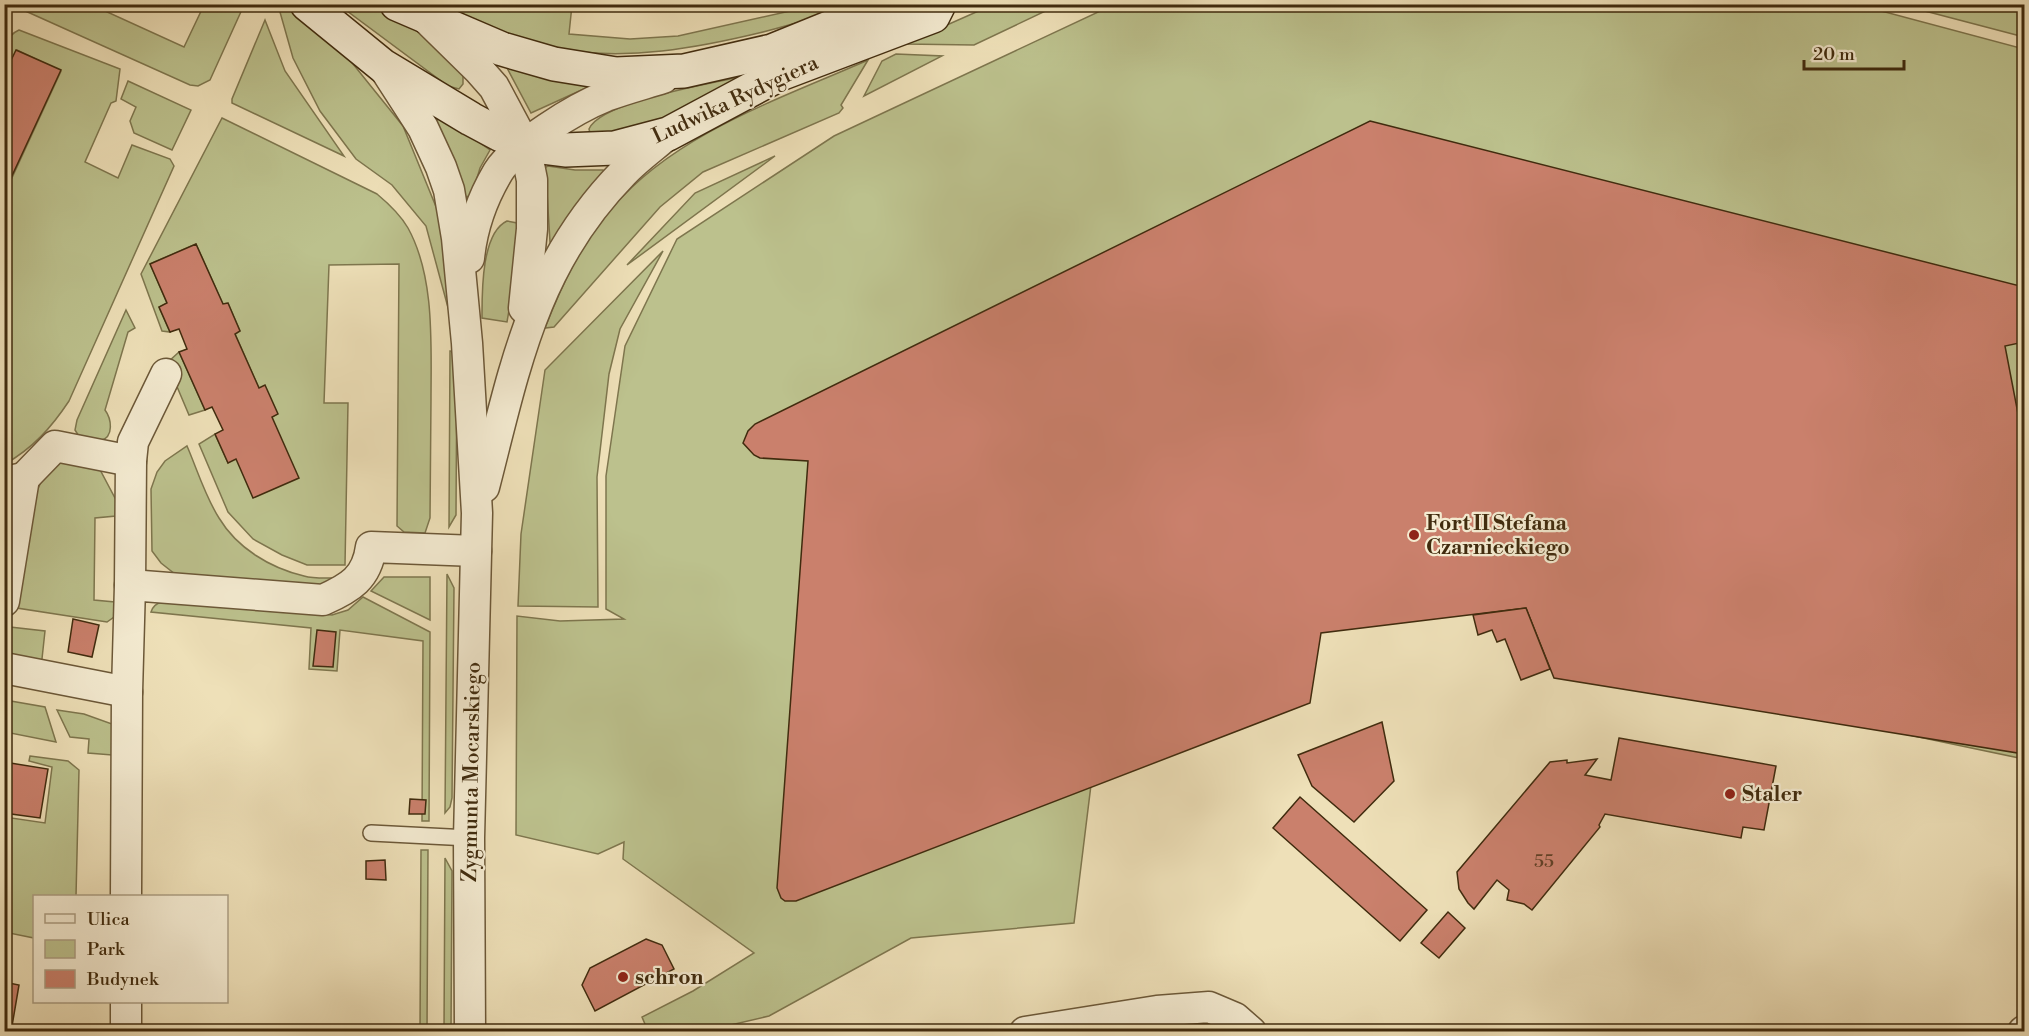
<svg xmlns="http://www.w3.org/2000/svg" width="2029" height="1036" viewBox="0 0 2029 1036" font-family="'Libre Bodoni',serif">
<rect width="100%" height="100%" fill="#eee0b8"/>
<filter id="stains"><feTurbulence type="fractalNoise" baseFrequency=".00333" numOctaves="4"/><feColorMatrix values="0 0 0 0 .2 0 0 0 0 .09 0 0 0 0 .02 0 0 0 .5 -.17"/></filter>
<radialGradient id="worn" r=".72"><stop offset=".6" stop-color="#630" stop-opacity="0"/><stop offset="1" stop-color="#630" stop-opacity=".3"/></radialGradient>
<g fill="#bcc18d" stroke="#7e764e" stroke-width="1.5">
<path d="M 12,5 L 92,5 L 184,47 L 204,5 L 244,5 L 210,80 L 198,86 L 190,85 Z"/>
<path d="M 278,5 L 283,5 L 345,54 L 403,126 L 441,219 L 450,315 L 426,226 L 392,185 L 356,159 L 320,111 L 293,58 Z"/>
<path d="M 339,5 L 374,5 L 414,23 L 463,74 L 463,84 L 459,89 L 448,86 Z"/>
<path d="M 435,5 L 572,5 L 569,34 L 630,39 L 678,36 L 817,5 L 850,5 C 820,17 794,24 763,32 C 697,48 627,61 560,49 C 517,41 475,21 435,5 Z"/>
<path d="M 992,5 L 1058,5 L 974,45 L 904,44 Z"/>
<path d="M 1113,5 L 1859,5 L 2024,49 L 2024,759 L 1555,661 L 1540,560 L 1421,529 L 1091,785 L 1074,923 L 911,938 L 769,1016 L 705,1031 L 648,1031 L 642,1017 L 693,991 L 754,953 L 623,859 L 624,842 L 598,854 L 516,835 L 517,616 L 560,621 L 624,619 L 606,609 L 606,476 L 625,346 L 677,239 L 834,136 Z"/>
<path d="M 1902,5 L 2024,5 L 2024,37 Z"/>
<path d="M 265,20 L 285,71 L 344,156 L 232,103 L 232,99 Z"/>
<path d="M 19,30 L 120,69 L 116,101 L 111,103 L 85,162 L 118,178 L 132,145 L 170,159 L 174,166 L 69,401 C 51,428 33,448 5,464 L 5,193 L 61,71 L 17,50 L 7,69 L 5,68 C 5,53 3,37 19,30 Z"/>
<path d="M 896,54 L 942,56 L 864,96 L 882,61 Z"/>
<path d="M 868,60 L 841,105 L 843,108 L 839,113 L 703,172 L 660,207 L 554,327 L 545,328 C 562,285 581,243 612,208 C 676,133 780,99 868,60 Z"/>
<path d="M 510,65 L 584,81 L 586,88 L 531,113 L 507,68 Z"/>
<path d="M 739,77 L 742,84 L 627,135 L 590,133 L 589,129 C 600,102 709,84 739,77 Z"/>
<path d="M 128,81 L 191,110 L 172,150 L 134,133 L 130,121 L 136,107 L 121,99 Z"/>
<path d="M 442,116 L 490,150 L 480,168 L 472,195 L 466,197 L 457,172 L 436,126 L 437,120 Z"/>
<path d="M 222,118 L 377,194 C 389,204 400,214 408,228 C 435,277 431,344 431,399 C 431,438 430,478 430,518 L 425,533 L 404,532 L 397,526 L 399,264 L 329,265 L 324,403 L 348,403 L 345,565 L 307,565 L 282,555 L 253,539 L 228,512 L 199,444 L 215,434 L 228,463 L 272,417 L 277,414 L 259,388 L 235,334 L 240,331 L 228,303 L 223,304 L 196,244 L 150,264 L 167,303 L 159,307 L 170,332 L 162,331 L 141,274 Z"/>
<path d="M 775,156 L 627,265 L 695,193 Z"/>
<path d="M 548,166 L 575,170 L 603,170 L 605,176 L 555,242 L 550,242 L 547,192 L 544,168 Z"/>
<path d="M 507,221 L 517,223 L 521,240 L 507,322 L 482,318 C 482,294 481,233 507,221 Z"/>
<path d="M 663,251 L 620,329 L 609,374 L 597,477 L 598,607 L 518,606 L 521,534 L 545,370 Z"/>
<path d="M 126,310 L 135,328 L 128,332 L 105,410 C 111,418 115,437 100,441 C 94,442 86,439 80,438 L 75,430 L 77,420 Z"/>
<path d="M 450,351 L 457,352 L 456,515 L 449,527 Z"/>
<path d="M 179,352 L 205,410 L 189,415 L 167,363 Z"/>
<path d="M 187,446 C 197,469 205,496 219,518 C 237,548 270,568 304,576 C 314,579 326,578 337,578 L 318,587 L 175,574 L 161,563 L 152,551 L 151,489 L 157,472 L 165,461 Z"/>
<path d="M 59,462 L 98,466 L 116,500 L 116,516 L 95,518 L 94,600 L 115,602 L 121,612 L 107,622 L 17,608 L 29,507 L 45,474 Z"/>
<path d="M 447,574 L 454,588 L 452,798 L 450,807 L 445,813 Z"/>
<path d="M 384,577 L 430,577 L 430,620 L 371,591 Z"/>
<path d="M 363,597 L 430,632 L 429,821 L 422,821 L 423,641 L 340,630 L 337,671 L 309,669 L 311,628 L 151,612 C 155,599 170,601 181,601 L 332,615 L 348,610 Z"/>
<path d="M 10,627 L 45,631 L 41,668 L 5,662 Z"/>
<path d="M 5,700 L 45,707 L 56,742 L 5,732 Z"/>
<path d="M 57,710 L 84,714 L 112,724 L 112,755 L 88,753 L 89,739 L 70,737 Z"/>
<path d="M 30,756 L 68,761 L 79,770 L 76,896 L 34,896 L 34,938 L 4,932 L 5,817 L 45,823 L 52,767 L 29,761 Z"/>
<path d="M 421,850 L 428,850 L 427,1032 L 420,1031 Z"/>
<path d="M 445,858 L 452,871 L 451,1032 L 444,1031 Z"/>
</g>
<g fill="#ca806c" stroke="#402b0e" stroke-width="1.5">
<path d="M 16,50 L 61,70 L 4,193 L 4,75 Z"/>
<path d="M 1370,121 L 2024,287 L 2024,342 L 2005,346 L 2024,445 L 2024,754 L 1554,678 L 1526,608 L 1321,633 L 1310,703 L 796,901 L 785,901 L 781,898 L 777,888 L 808,461 L 760,458 L 754,455 L 743,443 L 748,431 L 755,424 Z"/>
<path d="M 196,244 L 223,304 L 228,303 L 240,331 L 235,334 L 259,388 L 265,385 L 278,414 L 272,417 L 299,478 L 253,498 L 236,459 L 228,463 L 215,434 L 223,430 L 212,407 L 205,410 L 179,352 L 187,349 L 179,329 L 170,332 L 159,307 L 167,303 L 150,264 Z"/>
<path d="M 1526,608 L 1550,669 L 1521,680 L 1505,639 L 1497,642 L 1492,630 L 1478,635 L 1473,615 Z"/>
<path d="M 73,619 L 99,625 L 92,657 L 68,652 Z"/>
<path d="M 317,630 L 336,632 L 333,667 L 313,666 Z"/>
<path d="M 1382,722 L 1394,781 L 1354,822 L 1312,786 L 1298,755 Z"/>
<path d="M 1619,738 L 1776,766 L 1764,830 L 1743,827 L 1741,838 L 1605,814 L 1599,825 L 1600,827 L 1532,910 L 1524,904 L 1507,900 L 1509,890 L 1497,880 L 1474,909 L 1468,903 L 1459,889 L 1457,872 L 1550,762 L 1567,760 L 1567,763 L 1597,759 L 1585,775 L 1611,780 Z"/>
<path d="M 4,762 L 48,769 L 40,818 L 4,813 Z"/>
<path d="M 1300,797 L 1427,910 L 1400,941 L 1273,828 Z"/>
<path d="M 410,799 L 426,800 L 425,814 L 409,814 Z"/>
<path d="M 385,860 L 386,880 L 366,879 L 366,861 Z"/>
<path d="M 1448,912 L 1465,928 L 1439,958 L 1421,943 Z"/>
<path d="M 646,939 L 662,945 L 674,969 L 595,1011 L 582,985 L 590,968 Z"/>
<path d="M 4,982 L 19,985 L 11,1032 L 4,1032 Z"/>
</g>
<g fill="none" stroke-linecap="round" stroke-linejoin="round">
<g stroke="#6c5838" stroke-width="18">
<path id="lane" d="M 371,833 L 469,838"/>
</g>
<g stroke="#6c5838" stroke-width="33">
<g id="street">
<path d="M 426,18 L 479,70 L 494,87 L 525,145 L 532,180 L 532,229 L 524,308"/>
<path d="M 383,66 L 423,128 L 441,167 L 449,190 L 457,238 L 467,343 L 477,513 L 469,838 L 470,1032"/>
<path d="M 469,258 C 472,227 482,199 498,172 C 515,145 576,108 606,96 C 625,89 644,84 663,78"/>
<path d="M 24,478 L 55,446 L 131,461"/>
<path d="M 4,482 L 24,478 L 4,601"/>
<path d="M 484,487 C 515,367 533,265 623,173 C 636,159 653,147 668,134"/>
<path d="M 130,585 L 131,461 L 133,442 L 166,374"/>
<path d="M 4,668 L 127,692"/>
<path d="M 126,896 L 127,692 L 130,585 L 323,600 C 350,588 367,578 371,547 L 476,551"/>
<path d="M 126,1032 L 126,1002"/>
<path d="M 1025,1032 L 1157,1011 L 1209,1007 L 1235,1018 L 1251,1032"/>
<path d="M 2023,1032 L 2024,1031"/>
</g>
</g>
<g stroke="#402b0e" stroke-width="36">
<g id="secondary">
<path d="M 307,4 L 383,66 L 471,119 L 499,134 L 525,145 L 565,150 L 615,148 L 668,134 L 780,74 L 933,16 L 939,4"/>
<path d="M 397,4 L 502,49 L 554,64 L 616,74 L 684,71 L 772,51 L 888,4"/>
</g>
</g>
<use href="#lane" stroke="#f4ebd1" stroke-width="15"/>
<use href="#street" stroke="#f4ebd1" stroke-width="30"/>
<use href="#secondary" stroke="#f4ebd1" stroke-width="33"/>
</g>
<g fill="#8f2418" stroke="#f4ebd1" stroke-width="2">
<circle cx="1414" cy="535" r="6"/>
<circle cx="1730" cy="794" r="6"/>
<circle cx="623" cy="977" r="6"/>
</g>
<g text-anchor="middle" stroke-width="4.5" stroke-linejoin="round" paint-order="stroke">
<g font-size="18" fill="#624026">
<text x="1544" y="867">55</text>
</g>
<g font-size="21" fill="#402b0e" stroke="#f4ebd1">
<text transform="translate(735 99) rotate(-25)" y="7">Ludwika Rydygiera</text>
<text transform="translate(471 772) rotate(-89)" y="7">Zygmunta Mocarskiego</text>
</g>
<g font-size="21" font-weight="bold" fill="#402b0e" stroke="#f4ebd1" text-anchor="start">
<text x="1426" y="530">Fort II Stefana<tspan x="1426" dy="24">Czarnieckiego</tspan></text>
<text x="1742" y="801">Staler</text>
<text x="635" y="984">schron</text>
</g>
</g>
<rect width="2029" height="1036" fill="none" stroke="#eee0b8" stroke-width="24"/>
<rect x="6" y="6" width="2017" height="1024" fill="none" stroke="#402b0e" stroke-width="3"/>
<rect x="12" y="12" width="2005" height="1012" fill="none" stroke="#402b0e" stroke-width="1.5"/>
<rect x="33" y="895" width="195" height="108" fill="#f4ebd1" stroke="#ac9e83" stroke-width="1.5"/>
<rect x="45" y="914" width="30" height="9" fill="#f4ebd1" stroke="#ac9e83" stroke-width="1.5"/>
<text x="87" y="925" font-size="18" fill="#402b0e">Ulica</text>
<rect x="45" y="940" width="30" height="18" fill="#bcc18d" stroke="#ac9e83" stroke-width="1.5"/>
<text x="87" y="955" font-size="18" fill="#402b0e">Park</text>
<rect x="45" y="970" width="30" height="18" fill="#ca806c" stroke="#ac9e83" stroke-width="1.5"/>
<text x="87" y="985" font-size="18" fill="#402b0e">Budynek</text>
<path d="M1804 60v9h100v-9" fill="none" stroke="#402b0e" stroke-width="3"/>
<text x="1813" y="60" font-size="18" fill="#402b0e" stroke="#f4ebd1" stroke-width="4.5" paint-order="stroke">20 m</text>
<rect width="100%" height="100%" filter="url(#stains)"/>
<rect width="100%" height="100%" fill="url(#worn)"/>
</svg>
